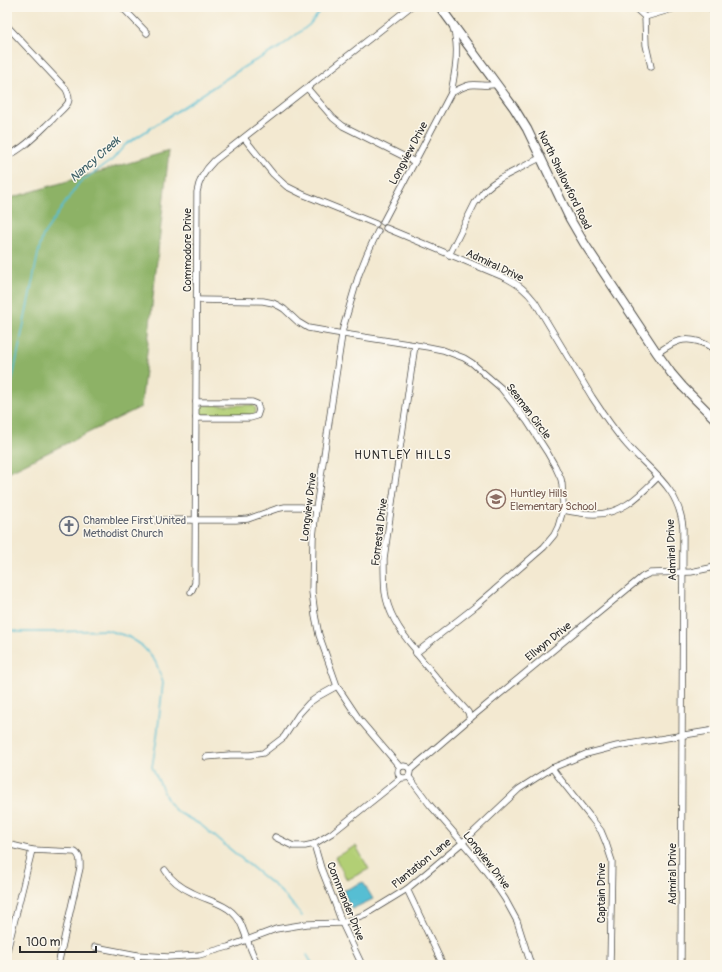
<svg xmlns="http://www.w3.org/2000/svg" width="722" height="972" viewBox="0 0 722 972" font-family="Pangolin,sans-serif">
<rect width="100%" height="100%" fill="#fbf7ec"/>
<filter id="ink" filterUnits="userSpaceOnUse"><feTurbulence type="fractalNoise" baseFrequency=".025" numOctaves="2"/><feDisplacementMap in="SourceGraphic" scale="8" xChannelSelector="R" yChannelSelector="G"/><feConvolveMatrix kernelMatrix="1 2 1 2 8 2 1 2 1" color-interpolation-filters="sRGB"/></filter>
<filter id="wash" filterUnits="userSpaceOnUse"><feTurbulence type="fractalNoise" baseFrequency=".012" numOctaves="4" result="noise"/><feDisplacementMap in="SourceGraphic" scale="16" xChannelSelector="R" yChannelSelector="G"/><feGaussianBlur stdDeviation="0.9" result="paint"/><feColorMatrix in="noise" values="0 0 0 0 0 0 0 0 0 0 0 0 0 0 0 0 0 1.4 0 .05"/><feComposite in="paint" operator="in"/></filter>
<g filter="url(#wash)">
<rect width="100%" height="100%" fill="#f3e9d1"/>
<g fill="#b2cf75" stroke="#6e7d50">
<path d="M 202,405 L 253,405 L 255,407 L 256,410 L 255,414 L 252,415 L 202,415 L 199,412 L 199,410 Z"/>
<path d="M 356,846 L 369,869 L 347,880 L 335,857 Z"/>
</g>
<path fill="#8db266" stroke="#5c6e48" d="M 169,151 L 141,407 L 8,472 L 7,468 L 7,199 Z"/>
<path fill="#56bed3" stroke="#40747f" d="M 363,882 L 373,899 L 352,909 L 343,891 Z"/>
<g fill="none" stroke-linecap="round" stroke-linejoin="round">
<g stroke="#56bed3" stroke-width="1.5">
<path d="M 7,390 L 12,382 L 38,254 L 43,235 L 79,183 L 112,160 L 125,145 L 247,65 L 279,48 L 309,25 L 324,7"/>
<path d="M 7,629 L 20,632 L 54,632 L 106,630 L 127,636 L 140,644 L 145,649 L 155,661 L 158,668 L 163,683 L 157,737 L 152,767 L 169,803 L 176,811 L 201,825 L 277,888 L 288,899 L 302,916"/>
<path d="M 307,955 L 313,965"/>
</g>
</g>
</g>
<g filter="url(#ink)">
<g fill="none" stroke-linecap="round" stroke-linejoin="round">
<g stroke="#494844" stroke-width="7">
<g id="street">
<path d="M 122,7 L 147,33"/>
<path d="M 634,7 L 645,17 L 679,7"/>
<path d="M 708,7 L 715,10"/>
<path d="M 645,17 L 646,45 L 651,67"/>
<path d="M 7,26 L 66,89 C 68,93 70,99 68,103 C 64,109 57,114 53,119 C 39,132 25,148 7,156"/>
<path d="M 307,88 L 333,118 L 343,126 L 415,162"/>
<path d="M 451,93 C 457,90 464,86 470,85 C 479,84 488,87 497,84"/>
<path d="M 244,138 L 273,174 L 286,186 L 302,194 L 376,224"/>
<path d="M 383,222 L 451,93 C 455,72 460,49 453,28"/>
<path d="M 386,228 L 506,278 C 519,285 526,290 535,302 L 592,397 C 603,414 614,430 627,445 C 652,473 679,487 683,528 L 681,965"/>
<path d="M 378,231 L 367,254 L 359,274 L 343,328 L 316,509 L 313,538 L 312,592 L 315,615 L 319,635 L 337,686 L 359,719 L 400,767"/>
<path d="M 449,255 L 475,203 L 485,190 L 492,184 L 501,178 L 540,158"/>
<path d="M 197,300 L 263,301 L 273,303 L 279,306 L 284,309 L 298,322 L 308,328 L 337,333 L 428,347 L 443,350 L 464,358 L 472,363 L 501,388 L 527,421 L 547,452 L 555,466 L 561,479 L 562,484 L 563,504 L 563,510 L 558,527 L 554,535 L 544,547 L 476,606 L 416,653"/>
<path d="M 415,345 L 384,558 C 384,569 384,581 385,592 C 388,613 401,633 415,649 L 416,653 L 436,677 L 468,712 L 470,719"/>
<path d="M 657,353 C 664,349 671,343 679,341 C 691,337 706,343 715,350"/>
<path d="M 196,402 L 252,402 L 257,404 L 259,410 L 257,416 L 250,418 L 196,418"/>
<path d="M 563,510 C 573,512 583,514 593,514 C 622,515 640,495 658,477"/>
<path d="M 153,520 L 236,520 L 248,519 L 276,509 L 285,507 L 301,507 L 316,509"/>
<path d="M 191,592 L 195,583 L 197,192 C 199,179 205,170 214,161 L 410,7"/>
<path d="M 206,757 L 230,755 L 250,755 L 263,753 L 284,737 L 299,714 L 309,703 L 319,696 L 337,686"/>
<circle cx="404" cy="772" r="6"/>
<path d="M 552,768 L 557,775 L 592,819 L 601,831 L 606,843 L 612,861 L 610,965"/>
<path d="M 410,770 L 467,721 L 642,577 L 650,573 L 691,572 L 715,567"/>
<path d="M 409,777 L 430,805 L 474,856 L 491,878 L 505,899 L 517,921 L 531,965"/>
<path d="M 275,837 L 293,846 L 305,846 L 314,844 L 332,833 L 401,778"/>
<path d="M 7,844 L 32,850"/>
<path d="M 314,844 L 321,868 L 334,901 L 342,923 L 362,965"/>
<path d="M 165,870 C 171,880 182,888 193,893 C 206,900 221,902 232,912 C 242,921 242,928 247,939 C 250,948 254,957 258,965"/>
<path d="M 407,889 L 443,965"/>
<path d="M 95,947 L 137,955 L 168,957 L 199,955 L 228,947 L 276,929 L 307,924 L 342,923 L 366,914 L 407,889 L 462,843 L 519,789 L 536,778 L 552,768 L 586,754 L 617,746 L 715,730"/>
<path d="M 7,951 L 32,850 L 75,852 C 81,856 80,862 80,868 L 58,965"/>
<path d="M 137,955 L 138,965"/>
</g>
</g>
<g stroke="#494844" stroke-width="10">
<path id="secondary" d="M 440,7 L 514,108 L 527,129 L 570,219 L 584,243 L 657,353 L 671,373 L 683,387 L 715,419"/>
</g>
<use href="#street" stroke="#fff" stroke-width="5.5"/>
<use href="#secondary" stroke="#fff" stroke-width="8"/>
</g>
</g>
<defs>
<g id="school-ring" transform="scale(1)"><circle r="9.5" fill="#fbf7ec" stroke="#8d6e63" stroke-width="1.5"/><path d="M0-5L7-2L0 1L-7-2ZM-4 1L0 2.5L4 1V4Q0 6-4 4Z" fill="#8d6e63"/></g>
<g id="church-ring" transform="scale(1)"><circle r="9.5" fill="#fbf7ec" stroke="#6b7280" stroke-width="1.5"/><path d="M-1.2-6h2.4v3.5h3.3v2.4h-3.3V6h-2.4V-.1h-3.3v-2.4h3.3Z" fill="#6b7280"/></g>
</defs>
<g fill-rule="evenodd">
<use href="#school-ring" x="496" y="499"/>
<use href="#church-ring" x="69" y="526"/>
</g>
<g text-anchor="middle" stroke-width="3" stroke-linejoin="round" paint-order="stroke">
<g font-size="11" fill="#2b2b2b" stroke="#fbf7ec">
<text transform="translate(408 153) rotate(-62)" y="4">Longview Drive</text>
<text transform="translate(565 180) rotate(64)" y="4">North Shallowford Road</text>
<text transform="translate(187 250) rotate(-90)" y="4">Commodore Drive</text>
<text transform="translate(495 265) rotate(25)" y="4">Admiral Drive</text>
<text transform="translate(529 411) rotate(53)" y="4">Seaman Circle</text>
<text transform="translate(308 507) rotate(-83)" y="4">Longview Drive</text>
<text transform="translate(379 532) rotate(-83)" y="4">Forrestal Drive</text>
<text transform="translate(671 550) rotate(-92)" y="4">Admiral Drive</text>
<text transform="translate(548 641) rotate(-39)" y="4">Ellwyn Drive</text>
<text transform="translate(487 860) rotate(52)" y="4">Longview Drive</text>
<text transform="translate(421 863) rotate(-39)" y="4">Plantation Lane</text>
<text transform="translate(672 874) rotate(-90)" y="4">Admiral Drive</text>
<text transform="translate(601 893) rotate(-90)" y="4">Captain Drive</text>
<text transform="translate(346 901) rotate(68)" y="4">Commander Drive</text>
</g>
<g font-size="11" fill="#785e54" stroke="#fbf7ec" text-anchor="start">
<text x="510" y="497">Huntley Hills<tspan x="510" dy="13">Elementary School</tspan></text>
</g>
<g font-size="11" fill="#5b616d" stroke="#fbf7ec" text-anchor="start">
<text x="83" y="524">Chamblee First United<tspan x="83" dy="13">Methodist Church</tspan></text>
</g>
<g font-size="12" font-style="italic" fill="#3a5e66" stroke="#fbf7ec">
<text transform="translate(95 159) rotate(-41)" y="4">Nancy Creek</text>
</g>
<g font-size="12" letter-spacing="1" fill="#2b2b2b" stroke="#fbf7ec">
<text x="403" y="459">HUNTLEY HILLS</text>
</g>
</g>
<rect width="722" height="972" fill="none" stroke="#fbf7ec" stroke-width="24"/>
<path d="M20 946v6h76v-6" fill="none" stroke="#2b2b2b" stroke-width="2"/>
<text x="26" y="946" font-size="12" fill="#2b2b2b" stroke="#fbf7ec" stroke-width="3" paint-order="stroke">100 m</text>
</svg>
